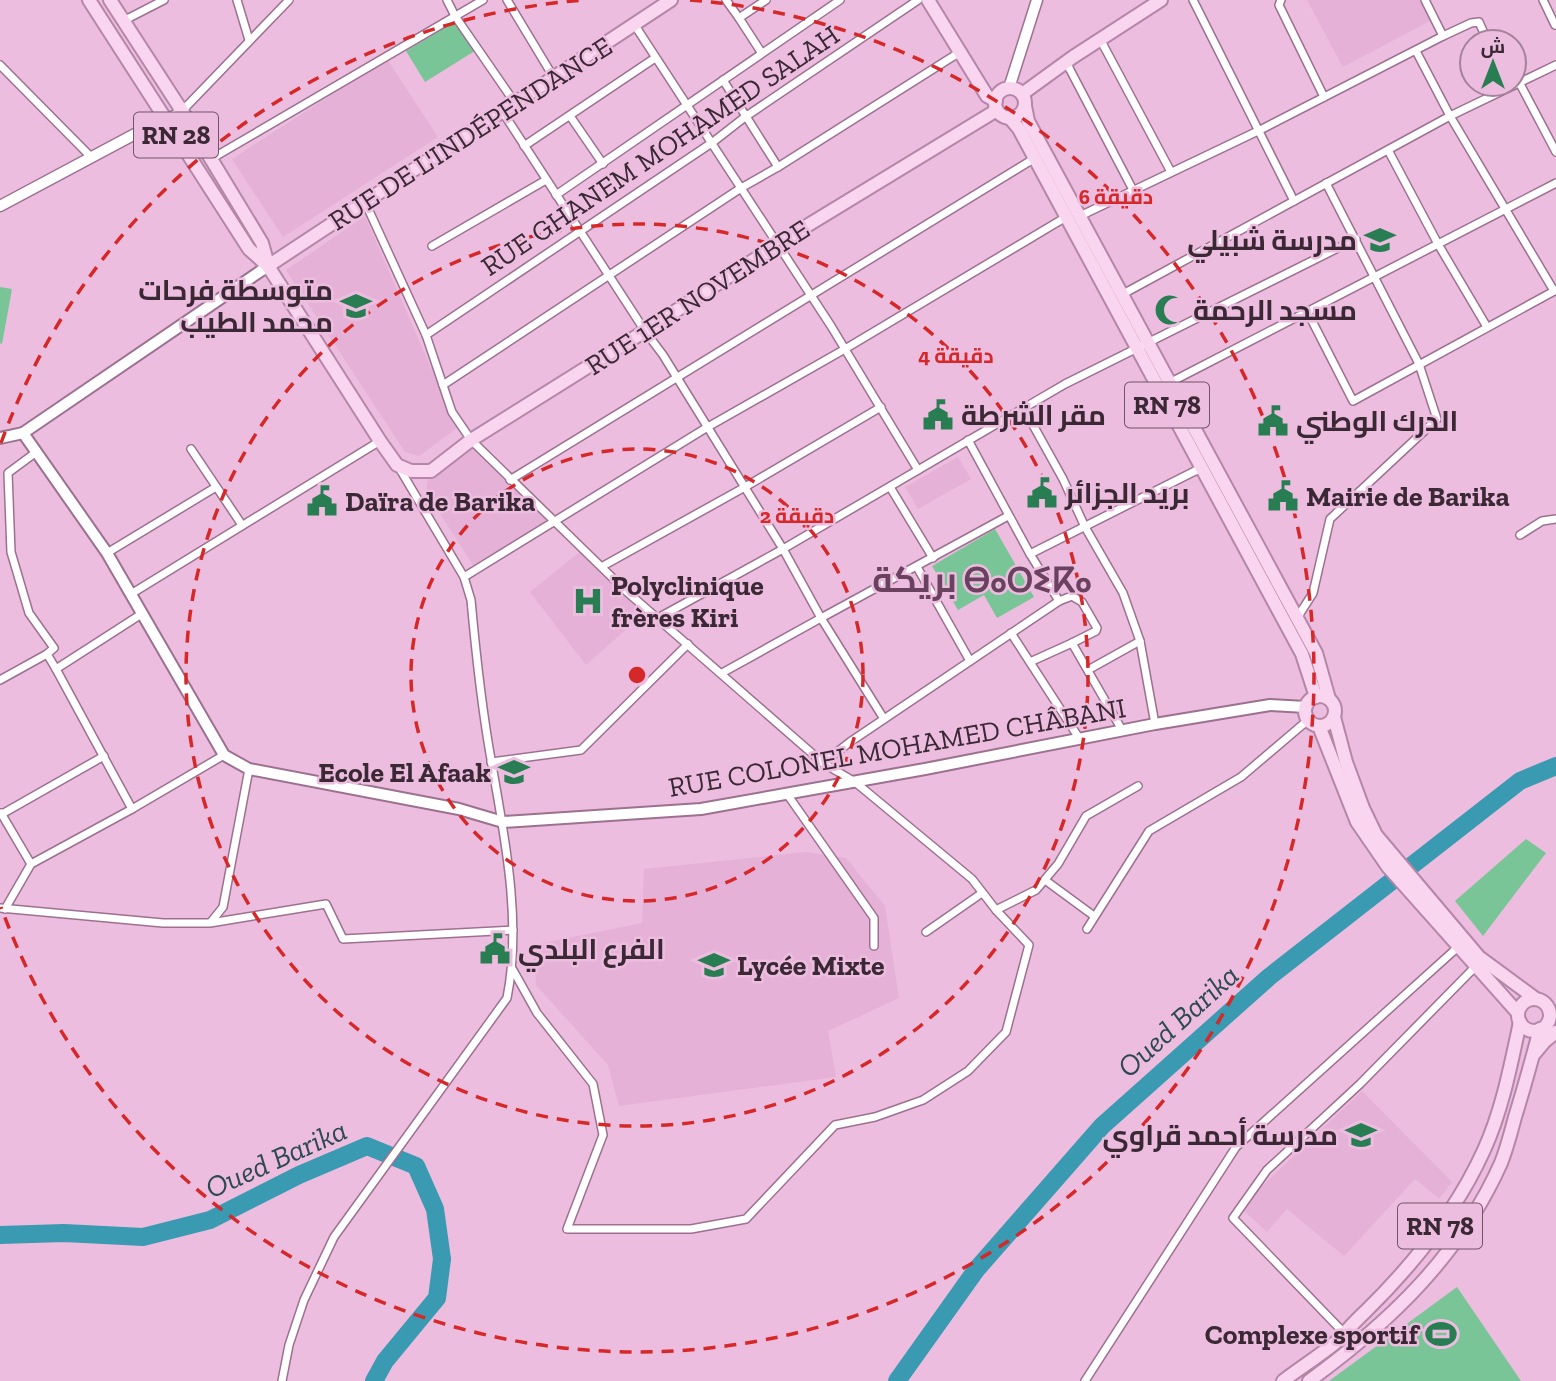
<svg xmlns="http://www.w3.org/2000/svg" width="1556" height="1381" viewBox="0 0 1556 1381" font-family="'Zilla Slab',Cairo,'Noto Sans Tifinagh',serif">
<rect width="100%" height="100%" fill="#ecbdde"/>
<g fill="#e6b1d7">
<path d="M 1307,0 L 1422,0 L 1432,20 L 1343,67 Z"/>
<path d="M 387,59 L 438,137 L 283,237 L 232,159 Z"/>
<path d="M 365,216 L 457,428 L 419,456 L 405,452 L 286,270 Z"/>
<path d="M 473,447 L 514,487 L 516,486 L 522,495 L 549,521 L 473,565 L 426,492 L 428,478 Z"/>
<path d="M 958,457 L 971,479 L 918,509 L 905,487 Z"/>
<path d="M 582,550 L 649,609 L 586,665 L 530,592 Z"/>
<path d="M 806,852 L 846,858 L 885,906 L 899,998 L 828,1031 L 836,1077 L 619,1106 L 608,1065 L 536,985 L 533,945 L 642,923 L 644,869 Z"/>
<path d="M 1362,1091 L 1452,1182 L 1439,1199 L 1415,1179 L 1344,1256 L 1287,1209 L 1267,1232 L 1240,1207 Z"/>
</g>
<g fill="#7ac598">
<path d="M 459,19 L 478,49 L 425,82 L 406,51 Z"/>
<path d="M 0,287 L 12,289 L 2,344 L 0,343 Z"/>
<path d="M 995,529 L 1034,597 L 997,618 L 984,595 L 958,610 L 932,566 Z"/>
<path d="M 1526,839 L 1546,853 L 1483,936 L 1455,901 Z"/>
<path d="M 1457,1287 L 1521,1381 L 1329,1381 Z"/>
</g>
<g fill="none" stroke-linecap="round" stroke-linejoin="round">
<g stroke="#399ab2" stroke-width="18">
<path d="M 0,1235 L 64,1233 L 143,1237 L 210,1220 L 299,1175 L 367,1146 L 416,1166 L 435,1209 L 442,1259 L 437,1298 L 385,1361 L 374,1381"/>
<path d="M 897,1381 L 976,1270 L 1102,1126 L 1269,977 L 1520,781 L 1556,766"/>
</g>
<g stroke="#9c7190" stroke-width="10">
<g id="minor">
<path d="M 237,0 L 249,40"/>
<path d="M 447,0 L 455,16 L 515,103"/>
<path d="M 507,0 L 554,78"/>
<path d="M 726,0 L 739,18"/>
<path d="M 1193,0 L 1294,201"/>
<path d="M 1281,0 L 1279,5 L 1324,97"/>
<path d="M 1543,0 L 1555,25"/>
<path d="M 123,21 L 164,0"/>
<path d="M 634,24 L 831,326 L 918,470"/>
<path d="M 1443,36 L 1471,23 L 1479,22 L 1488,42"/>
<path d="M 1100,39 L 1171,172"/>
<path d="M 1416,51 L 1450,116 L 1554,291"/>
<path d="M 761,52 L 739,18 L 766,0"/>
<path d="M 1066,62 L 1133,190"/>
<path d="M 0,65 L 91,157"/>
<path d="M 723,80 L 778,167"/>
<path d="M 1519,82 L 1556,152"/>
<path d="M 502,111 L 645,331 L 663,355 L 783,549 L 821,618 L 1008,516"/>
<path d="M 570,116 L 603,164"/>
<path d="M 165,118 L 182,111 L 289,0"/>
<path d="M 524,146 L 655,58"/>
<path d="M 1388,150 L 1438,244 L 1487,327"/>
<path d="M 211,159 L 483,0"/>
<path d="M 556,195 L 840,0"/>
<path d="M 365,202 L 426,335 L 452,412 L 471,440 L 626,591 L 823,763 L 855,782 L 972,879 L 996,910 L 1029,945 L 1006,1032 L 968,1071 L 923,1100 L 875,1117 L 835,1125 L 746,1219 L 691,1229 L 567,1229 L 603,1135 L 593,1084 L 537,1013 L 513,970"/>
<path d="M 1080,216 L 1260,130 L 1443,36 L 1425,0"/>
<path d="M 432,246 L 546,180"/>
<path d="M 1123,294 L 1450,116 L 1556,65"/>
<path d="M 1308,313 L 1353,401 L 1556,290"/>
<path d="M 426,335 L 713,142 L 745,117 L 918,0"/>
<path d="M 1171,382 L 1556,183"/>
<path d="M 443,385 L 741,188 L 778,167 L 960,52"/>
<path d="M 1023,407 L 1063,479 L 1085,527 L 1123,593 L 1140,641 L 1155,724"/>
<path d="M 968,440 L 1030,554"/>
<path d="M 191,449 L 242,525"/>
<path d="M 35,453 L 8,473 L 11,552 L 29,613 L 54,648 L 47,654 L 56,669"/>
<path d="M 510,480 L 1035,158"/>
<path d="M 890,487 L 933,558"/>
<path d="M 1520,535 L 1542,521 L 1556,519"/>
<path d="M 107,553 L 216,487"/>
<path d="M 603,566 L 745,487 L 881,407"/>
<path d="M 917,567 L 970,661"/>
<path d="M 464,577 L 706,428 L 845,349 L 1066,217"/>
<path d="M 131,594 L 380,441"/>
<path d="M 1059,601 L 1030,554 L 1203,467"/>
<path d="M 658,618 L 783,549 L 1065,384 L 1356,239"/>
<path d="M 1297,618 L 1313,593 L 1330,519 L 1437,419 L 1419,364 L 1326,183"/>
<path d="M 1011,633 L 1079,738"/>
<path d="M 1030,662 L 1072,643 L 1122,730"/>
<path d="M 1088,670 L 1140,641"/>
<path d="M 722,673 L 821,618 L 884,719"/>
<path d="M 0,680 L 47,654"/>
<path d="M 491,762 L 581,750 L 688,644"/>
<path d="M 823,763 L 850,742 L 1059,601 L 1072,596 L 1082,602 L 1097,628 L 1096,631 L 1072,643"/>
<path d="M 787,794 L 874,918 L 874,946"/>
<path d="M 132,809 L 56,669 L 143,613"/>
<path d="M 1,813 L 31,864"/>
<path d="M 2,814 L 104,756"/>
<path d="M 1045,880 L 1094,916"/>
<path d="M 0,908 L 163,923 L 210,923 L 326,904 L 343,939 L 513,930"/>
<path d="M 5,909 L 31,864 L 132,809 L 224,755"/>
<path d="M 996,910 L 1036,890 L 1058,864 L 1086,816 L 1138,786"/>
<path d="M 211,922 L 223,907 L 249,769"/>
<path d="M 1087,929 L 1149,831 L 1241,777 L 1308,720"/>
<path d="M 926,932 L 982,893"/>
<path d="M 1344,1333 L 1233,1218 L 1267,1170 L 1360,1084 L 1475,967"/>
<path d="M 282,1381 L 289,1345 L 304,1300 L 334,1237 L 507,998 C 522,923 505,839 492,765 C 482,711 476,655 471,600 L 464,577 L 398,466"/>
<path d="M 1085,1381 L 1236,1147 L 1458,947"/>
</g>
</g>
<g stroke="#9c7190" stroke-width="13">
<g id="tertiary">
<path d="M 1009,88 L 1037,0"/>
<path d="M 0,206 L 165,118"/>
</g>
</g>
<g stroke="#9c7190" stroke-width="14">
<g id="secondary">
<path d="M 23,433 L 107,553 L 224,755 L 249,769 L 459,809 L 503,822 L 701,809 L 925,769 L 1155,724 L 1270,705 L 1306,707"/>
<path d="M 0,438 L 23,433 L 268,266"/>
</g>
</g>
<g stroke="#b486a7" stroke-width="16">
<g id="primary">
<path d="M 89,0 L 249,249 L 268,266 L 380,441 L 397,465 L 411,471 L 431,471 L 471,440 L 645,331 L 800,230 L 997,110"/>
<path d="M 110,0 L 182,111 L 262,243 L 268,265"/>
<path d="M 928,0 L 987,96 L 996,101"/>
<circle cx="1010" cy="103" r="15"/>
<path d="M 1022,94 L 1073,57 L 1161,0"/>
<path d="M 1025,106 L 1028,121 L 1316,653 L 1329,699"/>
<path d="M 1009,117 L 1019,129 L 1302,654 L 1316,697"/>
<path d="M 268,266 L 671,0"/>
<circle cx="1320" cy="711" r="15"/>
<path d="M 1334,717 L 1346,762 L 1363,808 L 1376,835 L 1479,957 L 1536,999"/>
<path d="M 1319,726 L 1357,822 L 1388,867 L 1518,1013"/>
<circle cx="1534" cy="1015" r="16"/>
<path d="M 1535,1053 L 1545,1041 L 1556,1032"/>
<path d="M 1283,1381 C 1300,1368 1319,1356 1335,1343 C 1345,1333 1354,1322 1365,1312 C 1413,1265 1456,1212 1484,1150 C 1502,1111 1511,1064 1520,1022"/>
<path d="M 1309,1381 C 1390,1322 1460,1255 1501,1163 C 1507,1148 1511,1132 1515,1117 C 1524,1088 1532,1059 1540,1029"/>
</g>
</g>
<use href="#minor" stroke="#fff" stroke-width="7"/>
<use href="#tertiary" stroke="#fff" stroke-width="10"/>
<use href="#secondary" stroke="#fff" stroke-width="10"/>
<use href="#primary" stroke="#fad5ef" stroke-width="12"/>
</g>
<g fill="none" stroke="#d62828" stroke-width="3.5" stroke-dasharray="12 9">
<circle cx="637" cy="675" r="226"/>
<circle cx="637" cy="675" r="451"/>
<path d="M1 443A677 677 0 0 1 584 0M690 0A677 677 0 1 1 1 907"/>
</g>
<defs>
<g id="school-bare" transform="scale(2.415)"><path d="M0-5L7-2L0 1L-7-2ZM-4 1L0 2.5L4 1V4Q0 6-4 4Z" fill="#287e52" stroke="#ecbdde" stroke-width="2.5" paint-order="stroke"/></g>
<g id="mosque-bare" transform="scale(2.415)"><path d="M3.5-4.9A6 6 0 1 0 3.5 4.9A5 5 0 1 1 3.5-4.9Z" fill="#287e52" stroke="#ecbdde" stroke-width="2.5" paint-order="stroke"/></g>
<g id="civic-bare" transform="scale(2.415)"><path d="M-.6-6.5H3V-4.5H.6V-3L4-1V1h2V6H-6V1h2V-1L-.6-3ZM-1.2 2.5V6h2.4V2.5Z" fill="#287e52" stroke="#ecbdde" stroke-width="2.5" paint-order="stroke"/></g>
<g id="hospital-bare" transform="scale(2.415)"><path d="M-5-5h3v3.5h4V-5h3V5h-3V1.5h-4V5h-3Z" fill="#287e52" stroke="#ecbdde" stroke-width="2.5" paint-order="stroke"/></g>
<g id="stadium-bare" transform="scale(2.415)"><path d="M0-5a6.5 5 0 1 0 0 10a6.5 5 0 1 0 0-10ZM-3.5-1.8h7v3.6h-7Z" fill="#287e52" stroke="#ecbdde" stroke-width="2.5" paint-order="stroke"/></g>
</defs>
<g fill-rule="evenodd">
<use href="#school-bare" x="1380" y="240"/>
<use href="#school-bare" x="356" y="306"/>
<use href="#mosque-bare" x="1170" y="310"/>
<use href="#civic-bare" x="938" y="415"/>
<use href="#civic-bare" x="1273" y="421"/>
<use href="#civic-bare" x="1042" y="493"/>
<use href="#civic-bare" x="1283" y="496"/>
<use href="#civic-bare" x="322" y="501"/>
<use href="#hospital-bare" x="588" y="601"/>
<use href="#school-bare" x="514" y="772"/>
<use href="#civic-bare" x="495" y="949"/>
<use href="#school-bare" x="714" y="965"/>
<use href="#school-bare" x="1361" y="1135"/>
<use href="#stadium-bare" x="1441" y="1334"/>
</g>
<g text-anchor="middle" stroke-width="5" stroke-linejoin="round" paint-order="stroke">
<g fill="#ecbdde" stroke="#6f5568" stroke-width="2">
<rect x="134" y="112.5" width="84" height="45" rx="5"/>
<rect x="1125" y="382.5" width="84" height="45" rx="5"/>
<rect x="1398" y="1203.5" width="84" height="45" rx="5"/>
</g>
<g font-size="26" font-weight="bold" fill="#3a2835">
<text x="176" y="144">RN 28</text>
<text x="1167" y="414">RN 78</text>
<text x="1440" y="1235">RN 78</text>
</g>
<g font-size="28" fill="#3a2835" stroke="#ecbdde">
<text transform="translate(470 133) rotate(-33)" y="10">RUE DE L'INDÉPENDANCE</text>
<text transform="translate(660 150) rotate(-34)" y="10">RUE GHANEM MOHAMED SALAH</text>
<text transform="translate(697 297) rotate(-33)" y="10">RUE 1ER NOVEMBRE</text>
<text transform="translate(897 747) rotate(-10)" y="10">RUE COLONEL MOHAMED CHÂBANI</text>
</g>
<g font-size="28" font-weight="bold" fill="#3a2835" stroke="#ecbdde" text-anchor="start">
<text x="1357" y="250" text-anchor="end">مدرسة شبيلي</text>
<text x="333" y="300" text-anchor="end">متوسطة فرحات<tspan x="333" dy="32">محمد الطيب</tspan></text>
<text x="1193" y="320">مسجد الرحمة</text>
<text x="961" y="425">مقر الشرطة</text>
<text x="1296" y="431">الدرك الوطني</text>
<text x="1065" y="503">بريد الجزائر</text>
<text x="1306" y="506">Mairie de Barika</text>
<text x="345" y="511">Daïra de Barika</text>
<text x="611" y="595">Polyclinique<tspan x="611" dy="32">frères Kiri</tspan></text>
<text x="491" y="782" text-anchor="end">Ecole El Afaak</text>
<text x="518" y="959">الفرع البلدي</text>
<text x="737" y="975">Lycée Mixte</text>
<text x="1338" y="1145" text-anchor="end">مدرسة أحمد قراوي</text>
<text x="1418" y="1344" text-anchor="end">Complexe sportif</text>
</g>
<g font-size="30" font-style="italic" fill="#2c4951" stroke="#ecbdde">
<text transform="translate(1178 1021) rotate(-42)" y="10">Oued Barika</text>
<text transform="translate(276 1159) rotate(-24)" y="10">Oued Barika</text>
</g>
<g font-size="35" font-weight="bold" fill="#69425f" stroke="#ecbdde">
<text x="982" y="592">بريكة ⴱⴰⵔⵉⴽⴰ</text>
</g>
</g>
<circle cx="637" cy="675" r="10" fill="#d62828" stroke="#ecbdde" stroke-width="3.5"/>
<g font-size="21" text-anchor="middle" font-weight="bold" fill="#d62828" stroke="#ecbdde" stroke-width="5" stroke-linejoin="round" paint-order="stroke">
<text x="1116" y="204">6 دقيقة</text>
<text x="956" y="363">4 دقيقة</text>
<text x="797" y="523">2 دقيقة</text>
</g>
<g transform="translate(1493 63)"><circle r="33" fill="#ecbdde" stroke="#a5819a" stroke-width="2"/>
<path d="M0-5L12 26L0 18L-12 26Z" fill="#287e52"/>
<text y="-10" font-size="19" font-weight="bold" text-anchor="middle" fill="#3a2835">ش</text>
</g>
</svg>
